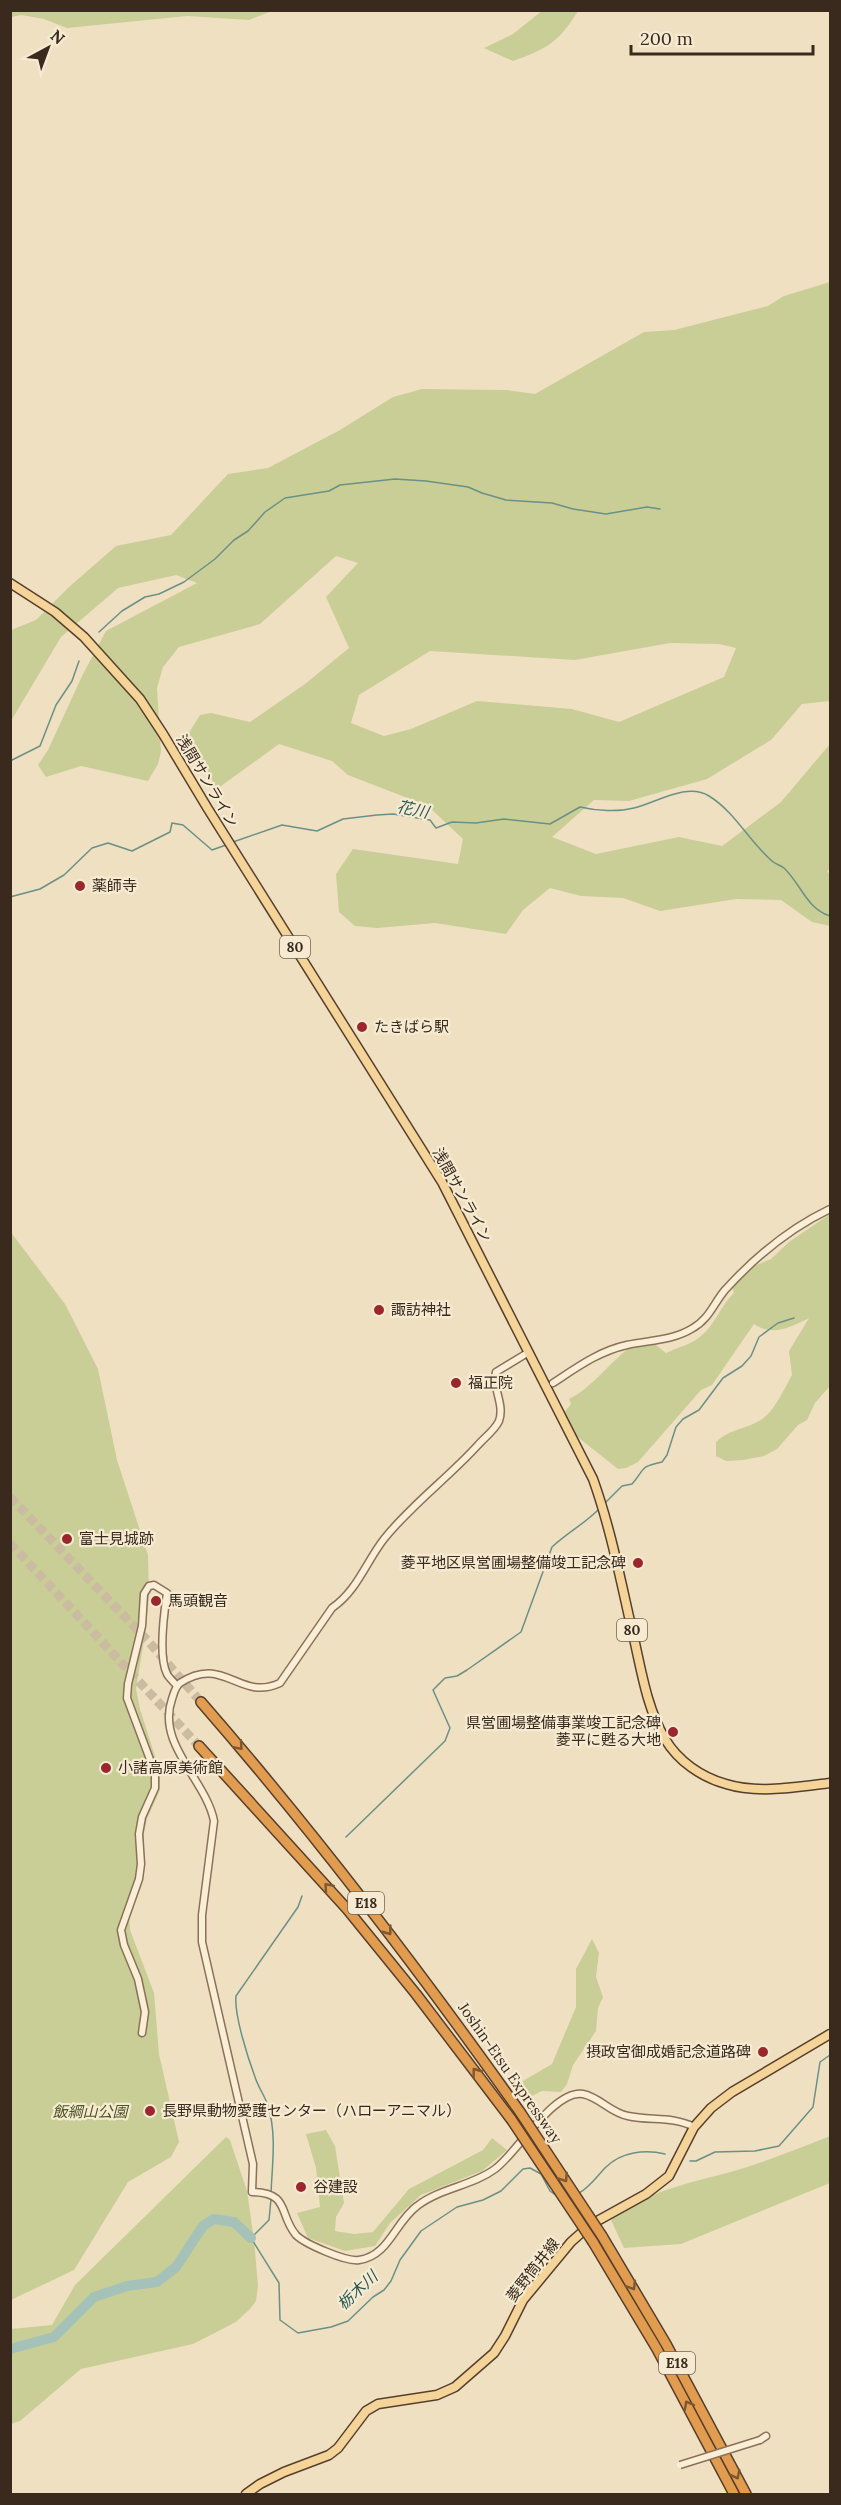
<svg xmlns="http://www.w3.org/2000/svg" width="841" height="2505" viewBox="0 0 841 2505" font-family="Lora,'Noto Sans JP',serif">
<rect width="100%" height="100%" fill="#efe0c2"/>
<g fill="#c9ce96" fill-rule="evenodd">
<path d="M 543,10 L 578,11 C 559,42 547,49 513,61 L 484,48 L 513,34 Z"/>
<path d="M 10,11 L 11,10 L 272,11 L 249,20 L 187,16 L 67,28 L 44,19 L 21,15 L 11,17 Z"/>
<path d="M 830,282 L 830,701 L 802,704 L 771,740 L 707,779 L 629,801 L 594,800 L 552,837 L 596,854 L 679,837 L 722,846 L 781,802 L 830,744 L 830,869 L 827,871 L 830,875 L 830,926 L 812,922 L 781,900 L 736,899 L 660,911 L 623,898 L 581,896 L 550,888 L 523,910 L 506,934 L 435,923 L 377,928 L 355,926 L 339,912 L 336,874 L 353,849 L 458,864 L 463,839 L 428,806 L 348,775 L 332,761 L 279,744 L 217,789 L 187,736 L 200,715 L 211,713 L 250,722 L 305,684 L 349,648 L 326,597 L 358,563 L 336,556 L 260,624 L 179,647 L 163,667 L 157,688 L 161,752 L 158,764 L 148,781 L 81,766 L 46,777 L 38,765 L 48,750 L 83,674 L 106,631 L 197,583 L 176,575 L 118,588 L 61,637 L 11,721 L 11,630 L 36,620 L 69,587 L 116,546 L 171,535 L 228,474 L 268,468 L 340,430 L 393,397 L 422,389 L 507,390 L 535,394 L 644,332 L 674,330 L 768,306 L 784,296 ZM 670,643 L 719,644 L 736,648 L 724,677 L 619,722 L 572,709 L 477,701 L 411,729 L 384,736 L 351,723 L 359,695 L 430,651 L 575,660 Z"/>
<path d="M 830,1214 L 830,1386 L 815,1403 L 807,1420 L 798,1425 L 777,1449 L 764,1456 L 743,1460 L 726,1461 L 716,1456 L 716,1442 C 730,1429 743,1430 759,1421 C 774,1413 784,1389 792,1375 L 789,1351 L 809,1318 C 791,1327 772,1337 754,1324 L 712,1385 L 701,1390 L 638,1462 L 626,1468 L 618,1469 L 570,1431 L 562,1415 L 571,1404 L 569,1399 C 594,1388 622,1346 642,1341 C 651,1338 659,1348 666,1353 C 678,1347 691,1345 701,1336 C 715,1325 721,1305 734,1293 L 731,1284 L 742,1271 L 771,1259 L 789,1242 Z"/>
<path d="M 10,1231 L 65,1304 L 98,1369 L 117,1460 L 148,1555 L 149,1597 L 145,1634 L 136,1689 L 140,1709 L 160,1772 L 160,1790 L 147,1819 L 144,1833 L 144,1874 L 129,1916 L 130,1930 L 154,1993 L 159,2054 L 179,2142 L 171,2157 L 128,2182 L 74,2270 L 11,2300 Z"/>
<path d="M 592,1939 L 599,1953 L 596,1977 L 603,1997 L 598,2008 L 596,2031 L 573,2065 L 567,2084 L 561,2092 L 542,2091 L 524,2100 L 523,2081 L 552,2064 L 576,2007 L 576,1969 Z"/>
<path d="M 326,2130 L 335,2146 L 344,2203 L 336,2217 L 335,2231 L 354,2234 L 373,2232 L 409,2189 L 483,2150 L 492,2138 L 507,2150 L 482,2171 L 421,2195 L 390,2223 L 375,2246 L 345,2251 L 308,2238 L 297,2213 L 320,2207 L 316,2168 L 306,2134 Z"/>
<path d="M 830,2136 L 830,2183 L 681,2244 L 624,2248 L 611,2220 C 652,2187 695,2183 744,2168 C 773,2159 802,2147 830,2136 Z"/>
<path d="M 226,2137 L 230,2140 L 247,2191 L 254,2240 L 258,2286 L 256,2301 L 250,2309 L 236,2322 L 193,2344 L 81,2369 L 20,2421 L 11,2424 L 11,2329 L 52,2325 L 75,2285 Z"/>
</g>
<g fill="none" stroke-linecap="round" stroke-linejoin="round">
<g stroke="#6b9086" stroke-width="1.5">
<path d="M 99,632 L 122,611 L 145,597 L 159,594 L 184,582 L 215,559 L 234,540 L 248,531 L 265,512 L 285,498 L 329,491 L 340,485 L 395,479 L 426,481 L 468,487 L 482,493 L 506,500 L 552,503 L 573,509 L 606,514 L 647,507 L 660,509"/>
<path d="M 10,761 L 40,746 L 56,705 L 72,681 L 79,661"/>
<path d="M 233,842 L 282,825 L 317,831 L 343,819 L 377,815 L 393,814 L 430,820 L 436,828 L 452,822 L 476,823 L 504,819 L 550,824 L 580,807 C 597,811 618,812 634,808 C 656,803 687,782 709,796 C 735,812 749,841 772,861 C 775,864 780,865 784,868 C 801,884 806,908 830,916"/>
<path d="M 10,897 L 40,889 L 64,875 L 92,848 L 108,843 L 132,851 L 170,832 L 172,823 L 183,825 L 212,850 L 226,845"/>
<path d="M 604,1504 L 622,1486 L 632,1484 C 646,1468 639,1467 662,1462 L 667,1455 L 676,1427 L 683,1419 L 699,1410 L 723,1378 L 742,1366 L 751,1356 L 759,1337 L 778,1323 L 794,1318"/>
<path d="M 346,1837 L 445,1741 L 450,1728 L 433,1690 L 445,1678 L 457,1676 L 467,1670 L 521,1632 L 552,1547 C 567,1533 584,1524 598,1510"/>
<path d="M 690,2161 L 696,2161 L 715,2152 L 755,2151 L 779,2146 L 813,2107 L 820,2062 L 830,2055"/>
<path d="M 579,2193 C 590,2187 597,2176 606,2167 C 621,2152 645,2149 665,2154"/>
<path d="M 271,2194 C 272,2165 277,2135 268,2106 C 265,2096 258,2087 255,2077 C 248,2058 234,2015 236,1996 L 298,1907 L 302,1896"/>
<path d="M 271,2199 L 269,2220 L 251,2238 L 279,2283 L 280,2320 L 298,2333 L 331,2327 L 348,2321 L 373,2297 L 384,2290 L 391,2281 L 400,2260 L 421,2231 L 457,2207 L 483,2200 L 501,2191 L 523,2169 L 530,2168 L 541,2174 L 550,2191 L 557,2196"/>
</g>
<path stroke="#a5c2b8" stroke-width="10" d="M 10,2349 L 54,2337 L 94,2297 L 127,2286 L 157,2282 L 176,2267 L 203,2226 L 214,2219 L 234,2222 L 251,2238"/>
<g stroke="#cbbca1" stroke-width="9" stroke-dasharray="9 4.5" stroke-linecap="butt">
<path d="M 10,1497 L 148,1641 L 201,1702"/>
<path d="M 10,1543 L 199,1746"/>
</g>
<g stroke="#8a7159" stroke-width="9">
<g id="minor">
<path d="M 529,1352 L 496,1372 C 492,1389 505,1404 499,1421 C 495,1430 484,1438 478,1445 C 448,1478 411,1505 384,1539 C 366,1562 357,1591 332,1608 L 280,1683 C 239,1702 224,1654 180,1683 C 175,1687 174,1693 172,1699 C 156,1744 206,1780 214,1821 L 202,1915 L 202,1942 L 253,2164 L 252,2192 C 291,2193 278,2214 296,2235 C 305,2244 346,2262 359,2260 C 389,2256 395,2222 417,2206 C 440,2188 472,2186 495,2169 C 517,2153 554,2089 583,2094 C 599,2097 611,2113 628,2116 C 650,2121 673,2116 694,2127"/>
<path d="M 553,1383 C 576,1368 599,1351 627,1345 C 650,1340 672,1341 693,1328 C 709,1319 714,1303 725,1290 C 755,1257 790,1228 830,1209"/>
<path d="M 142,2033 L 145,2012 L 138,1979 L 124,1945 L 121,1930 L 139,1879 L 141,1864 L 139,1834 L 142,1817 L 155,1788 L 155,1773 L 127,1698 L 128,1684 L 142,1626 L 144,1594 L 149,1586 L 154,1585 L 167,1593 C 164,1613 158,1656 167,1674 C 169,1678 174,1682 177,1686"/>
<path d="M 760,2440 L 766,2436"/>
</g>
</g>
<g stroke="#573f2d" stroke-width="11">
<g id="major">
<path d="M 10,583 L 55,612 L 84,637 L 140,699 L 163,734 L 208,809 L 442,1182 L 593,1479 C 612,1532 622,1588 635,1643 C 642,1675 648,1710 665,1739 C 678,1761 701,1777 726,1784 C 758,1794 797,1787 830,1783"/>
<path d="M 246,2494 L 260,2484 L 284,2472 L 329,2455 L 338,2448 L 366,2411 L 378,2404 L 437,2395 L 455,2387 L 494,2353 L 505,2336 L 523,2300 L 571,2242 L 590,2225 L 646,2194 L 669,2176 L 694,2127 L 711,2108 L 732,2092 L 830,2034"/>
</g>
</g>
<g stroke="#573f2d" stroke-width="12">
<g id="highway">
<path d="M 201,1702 C 315,1833 420,1971 520,2112"/>
<path d="M 199,1746 L 347,1909 L 416,1994 L 511,2119"/>
<path d="M 602,2236 L 666,2344 L 746,2494"/>
<path d="M 593,2242 L 657,2349 L 734,2494"/>
</g>
</g>
<use href="#minor" stroke="#faeed6" stroke-width="6"/>
<use href="#major" stroke="#f4d499" stroke-width="8"/>
<use href="#highway" stroke="#e19c50" stroke-width="9"/>
<g stroke="#8a7159" stroke-width="9" stroke-linecap="butt">
<path id="minor-bridge" d="M 680,2465 L 760,2440"/>
</g>
<g stroke="#573f2d" stroke-width="12" stroke-linecap="butt">
<g id="highway-bridge">
<path d="M 520,2112 L 602,2236"/>
<path d="M 511,2119 L 593,2242"/>
</g>
</g>
<use href="#minor-bridge" stroke="#faeed6" stroke-width="6"/>
<use href="#highway-bridge" stroke="#e19c50" stroke-width="9"/>
</g>
<defs><path id="oneway-chevron" d="M-2-3.5L2.5 0L-2 3.5" fill="none" stroke-width="1.6" stroke-linecap="round" stroke-linejoin="round" transform="scale(1.5)"/></defs>
<g stroke="#7c5831">
<use href="#oneway-chevron" transform="translate(239 1746) rotate(49)"/>
<use href="#oneway-chevron" transform="translate(328 1887) rotate(-131)"/>
<use href="#oneway-chevron" transform="translate(388 1931) rotate(53)"/>
<use href="#oneway-chevron" transform="translate(476 2072) rotate(-127)"/>
<use href="#oneway-chevron" transform="translate(564 2178) rotate(57)"/>
<use href="#oneway-chevron" transform="translate(632 2286) rotate(59)"/>
<use href="#oneway-chevron" transform="translate(688 2405) rotate(-118)"/>
<use href="#oneway-chevron" transform="translate(736 2475) rotate(63)"/>
</g>
<g fill="#9b272c" stroke="#f6ebd2" stroke-width="2">
<circle cx="80" cy="886" r="6"/>
<circle cx="362" cy="1027" r="6"/>
<circle cx="379" cy="1310" r="6"/>
<circle cx="456" cy="1383" r="6"/>
<circle cx="67" cy="1539" r="6"/>
<circle cx="638" cy="1563" r="6"/>
<circle cx="156" cy="1601" r="6"/>
<circle cx="673" cy="1732" r="6"/>
<circle cx="106" cy="1768" r="6"/>
<circle cx="763" cy="2052" r="6"/>
<circle cx="150" cy="2111" r="6"/>
<circle cx="301" cy="2187" r="6"/>
</g>
<g text-anchor="middle" stroke-width="4.5" stroke-linejoin="round" paint-order="stroke">
<g fill="#f6ebd2" stroke="#726453" stroke-width="1.5">
<rect x="280" y="936" width="30" height="22" rx="4.5"/>
<rect x="617" y="1619" width="30" height="22" rx="4.5"/>
<rect x="348" y="1892" width="36" height="22" rx="4.5"/>
<rect x="659" y="2352" width="36" height="22" rx="4.5"/>
</g>
<g font-size="14" font-weight="bold" fill="#392a1d">
<text x="295" y="952">80</text>
<text x="632" y="1635">80</text>
<text x="366" y="1908">E18</text>
<text x="677" y="2368">E18</text>
</g>
<g font-size="15" fill="#392a1d" stroke="#f6ebd2">
<text transform="translate(207 781) rotate(59)" y="5">浅間サンライン</text>
<text transform="translate(462 1195) rotate(61)" y="5">浅間サンライン</text>
<text transform="translate(510 2073) rotate(55)" y="5">Joshin-Etsu Expressway</text>
<text transform="translate(533 2270) rotate(-52)" y="5">菱野筒井線</text>
</g>
<g font-size="15" fill="#392a1d" stroke="#f6ebd2" text-anchor="start">
<text x="92" y="891">薬師寺</text>
<text x="374" y="1032">たきばら駅</text>
<text x="391" y="1315">諏訪神社</text>
<text x="468" y="1388">福正院</text>
<text x="79" y="1544">富士見城跡</text>
<text x="626" y="1568" text-anchor="end">菱平地区県営圃場整備竣工記念碑</text>
<text x="168" y="1606">馬頭観音</text>
<text x="661" y="1728" text-anchor="end">県営圃場整備事業竣工記念碑<tspan x="661" dy="17">菱平に甦る大地</tspan></text>
<text x="118" y="1773">小諸高原美術館</text>
<text x="751" y="2057" text-anchor="end">摂政宮御成婚記念道路碑</text>
<text x="162" y="2116">長野県動物愛護センター（ハローアニマル）</text>
<text x="313" y="2192">谷建設</text>
</g>
<g font-size="15" font-style="italic" fill="#4b5623" stroke="#f6ebd2">
<text x="90" y="2117">飯綱山公園</text>
</g>
<g font-size="16" font-style="italic" fill="#2c5955" stroke="#f6ebd2">
<text transform="translate(413 809) rotate(12)" y="6">花川</text>
<text transform="translate(357 2290) rotate(-43)" y="6">栃木川</text>
</g>
</g>
<rect width="841" height="2505" fill="none" stroke="#392a1d" stroke-width="24"/>
<g transform="translate(48 48) rotate(41)" stroke="#f6ebd2" stroke-width="4.5" paint-order="stroke">
<path d="M0-4.5L10 22L0 15L-10 22Z" fill="#392a1d"/>
<text y="-9" font-size="16" font-weight="bold" text-anchor="middle" fill="#392a1d">N</text>
</g>
<path d="M631 45v9h182v-9" fill="none" stroke="#392a1d" stroke-width="3"/>
<text x="640" y="45" font-size="18" fill="#392a1d" stroke="#f6ebd2" stroke-width="4.5" paint-order="stroke">200 m</text>
</svg>
